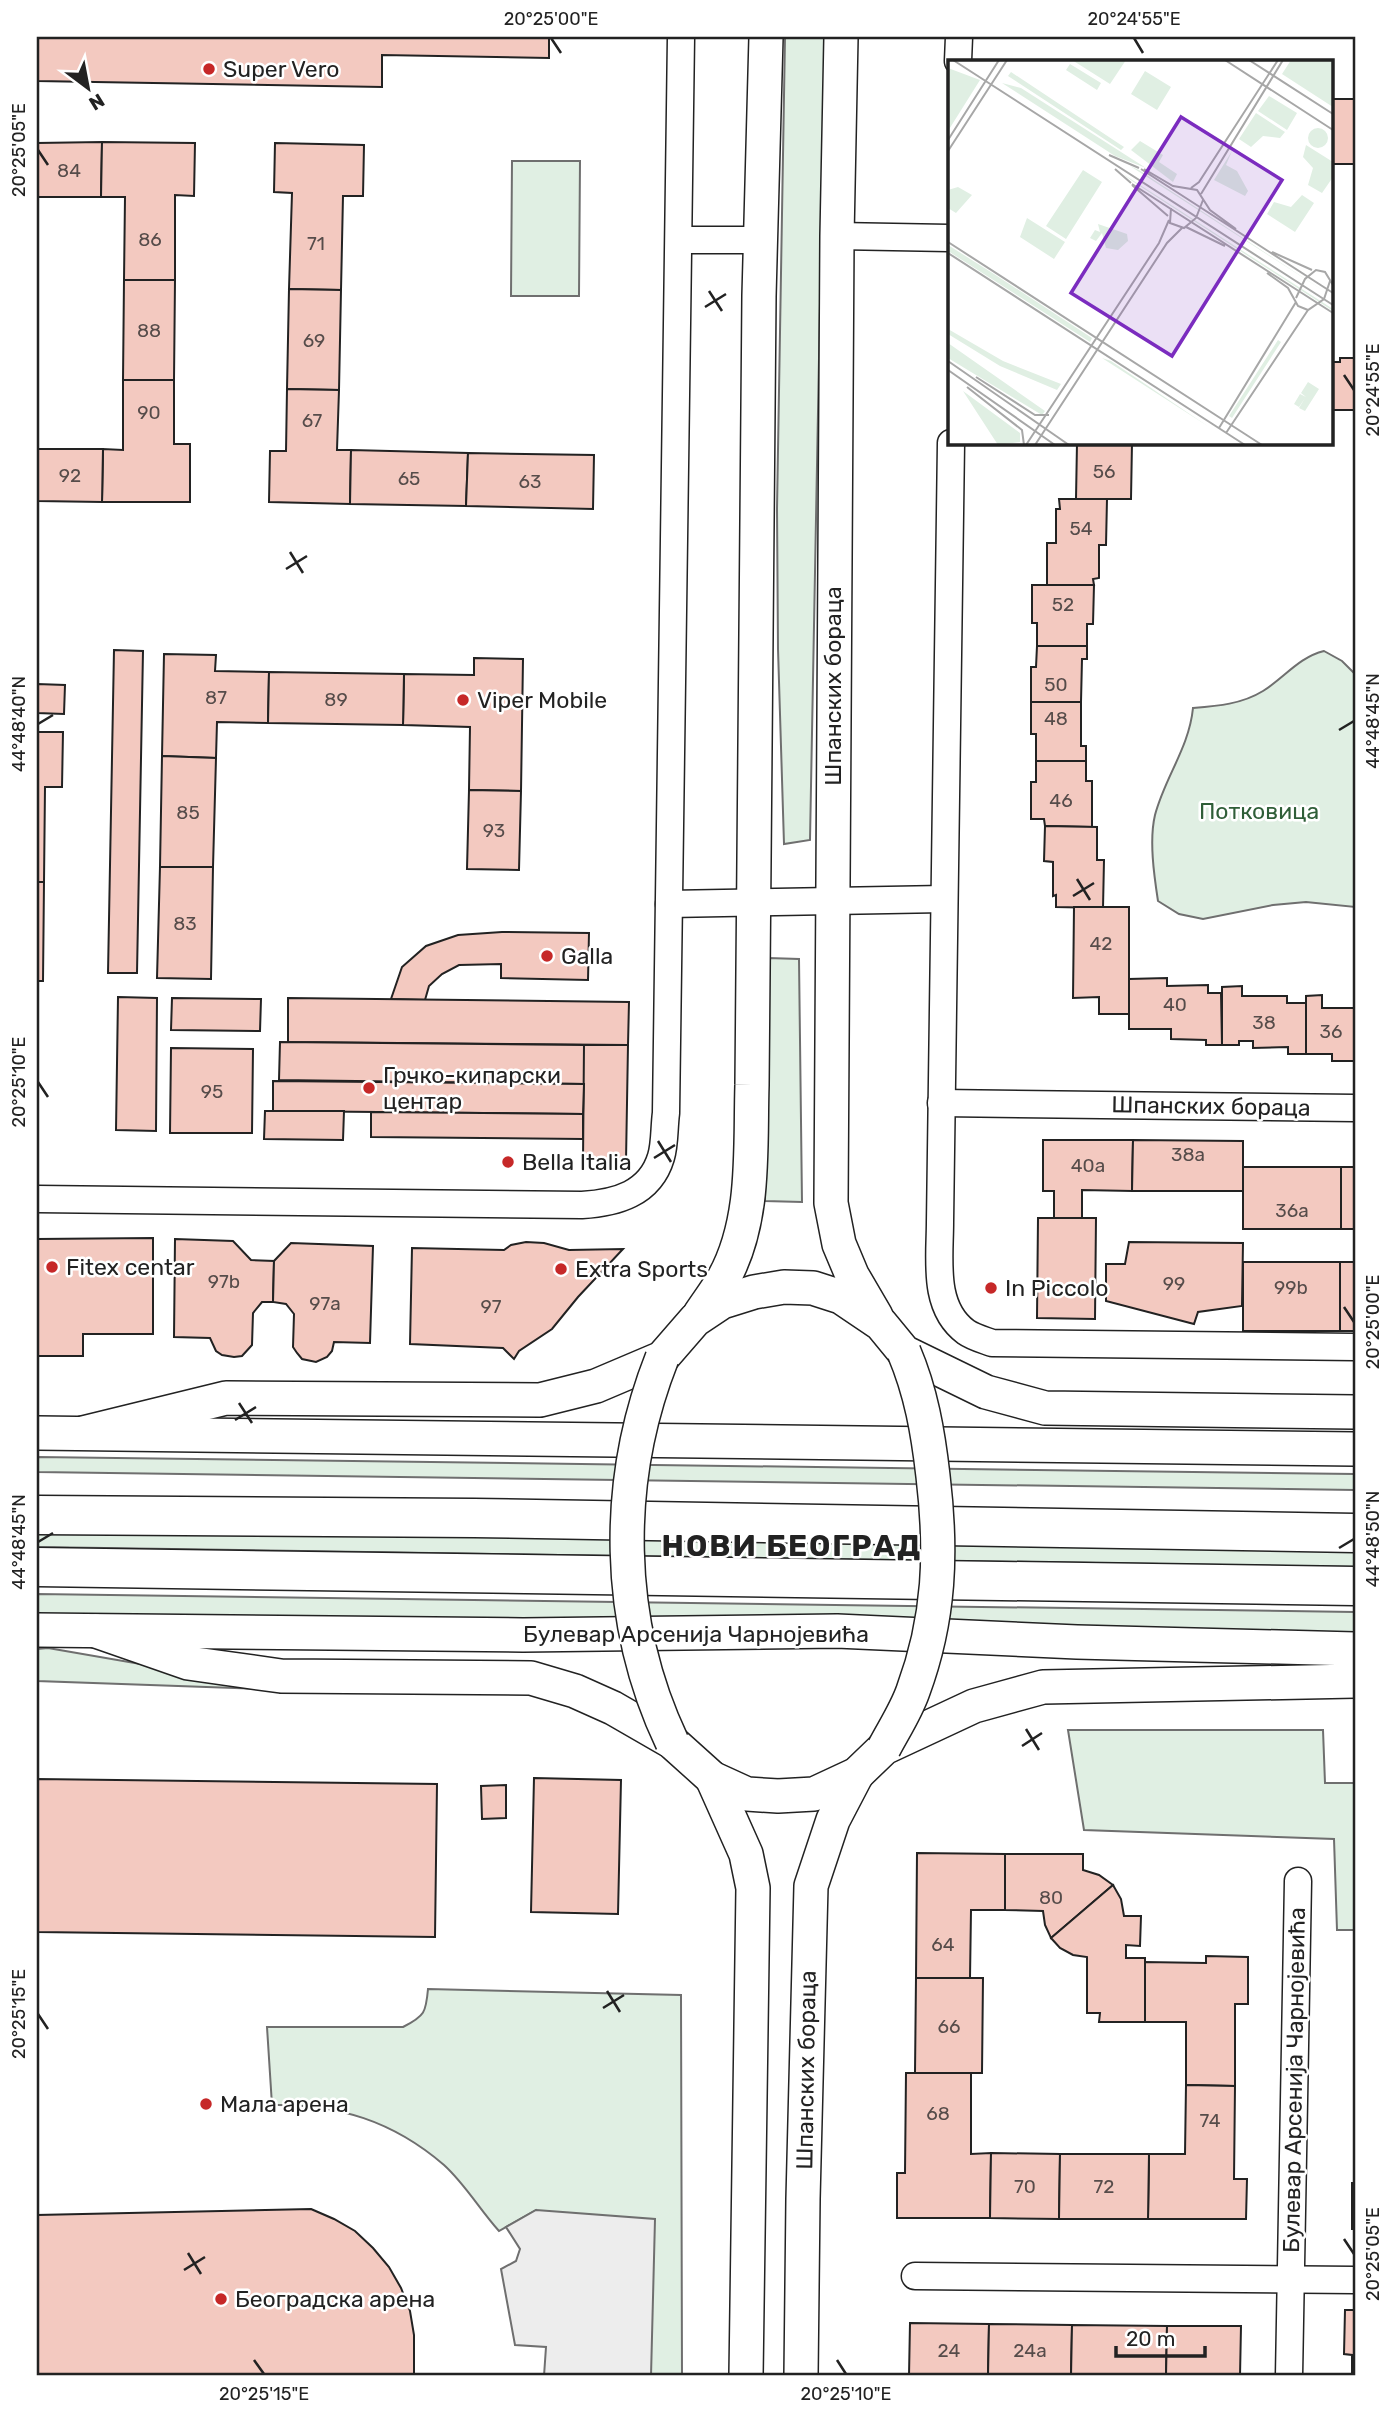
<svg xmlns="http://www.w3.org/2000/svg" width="1392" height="2413" viewBox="0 0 1392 2413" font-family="Rubik,sans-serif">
<rect width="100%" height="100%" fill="#fff"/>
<g fill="#e0efe3" stroke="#6f6f6f" stroke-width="2">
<path d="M 785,37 L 825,37 L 810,840 L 784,844 L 778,649 L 777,509 Z"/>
<path d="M 512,161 L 580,161 L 579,296 L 511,296 Z"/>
<path d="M 1324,651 L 1342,661 L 1355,674 L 1355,907 L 1306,902 L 1273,905 L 1203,919 L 1179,914 L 1158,901 C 1154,875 1149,840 1155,815 C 1165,777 1189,748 1193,708 C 1218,706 1242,704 1263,691 C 1284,678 1299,657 1324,651 Z"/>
<path d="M 768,958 L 799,959 L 802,1202 L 765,1201 Z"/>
<path d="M 37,1457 L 1355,1474 L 1355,1490 L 37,1472 Z"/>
<path d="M 37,1526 L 1355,1544 L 1355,1567 L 37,1547 Z"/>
<path d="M 37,1594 L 1355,1612 L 1355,1633 L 37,1614 Z"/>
<path d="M 48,1648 L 290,1690 L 37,1681 L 37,1649 Z"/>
<path d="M 1068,1730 L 1323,1730 L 1325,1783 L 1355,1783 L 1355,1930 L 1337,1930 L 1334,1839 L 1084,1830 Z"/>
<path d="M 428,1989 L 681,1995 L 682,2376 L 651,2376 L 536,2210 L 499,2231 C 480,2210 465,2184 444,2165 C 393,2121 338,2104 272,2105 L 267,2027 L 403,2027 C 425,2016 426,2012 428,1989 Z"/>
</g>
<path fill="#ededed" stroke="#6f6f6f" stroke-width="2" d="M 536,2210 L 655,2219 L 651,2376 L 544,2376 L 546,2347 L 515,2345 L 501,2269 L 516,2261 L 520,2249 L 506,2227 Z"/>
<g fill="#f3c9c0" stroke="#222" stroke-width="2">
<path d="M 37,37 L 549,37 L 549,58 L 382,55 L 382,87 L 37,81 Z"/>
<rect x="1331" y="99" width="24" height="65"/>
<path d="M 102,142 L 101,197 L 37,197 L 37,143 Z"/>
<path d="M 102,142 L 195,143 L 194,196 L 175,195 L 175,280 L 124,280 L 125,197 L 101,197 Z"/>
<path d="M 275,143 L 364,145 L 363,196 L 343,196 L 341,290 L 289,289 L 292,193 L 274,192 Z"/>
<path d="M 124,280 L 175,280 L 174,380 L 123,380 Z"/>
<path d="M 289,289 L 341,290 L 339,390 L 287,389 Z"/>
<path d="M 1340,358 L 1355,358 L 1355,410 L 1331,410 L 1331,362 L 1340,362 Z"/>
<path d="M 123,380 L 174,380 L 174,444 L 190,444 L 190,502 L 102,502 L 103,449 L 123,450 Z"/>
<path d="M 287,389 L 339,390 L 337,450 L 351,450 L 350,504 L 269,502 L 270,451 L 286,451 Z"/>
<path d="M 1077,443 L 1132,443 L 1131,499 L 1076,499 Z"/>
<path d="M 37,449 L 103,449 L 102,502 L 37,501 Z"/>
<path d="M 351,450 L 468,453 L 466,506 L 350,504 Z"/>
<path d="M 468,453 L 594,455 L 593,509 L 466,506 Z"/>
<path d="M 1059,499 L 1107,499 L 1106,545 L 1099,545 L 1099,578 L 1093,579 L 1094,585 L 1047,585 L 1047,543 L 1056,543 L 1056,509 L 1060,509 Z"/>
<path d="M 1032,585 L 1094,585 L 1093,624 L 1087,624 L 1087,646 L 1037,646 L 1037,623 L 1032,623 Z"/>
<path d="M 1037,646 L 1087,646 L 1087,659 L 1082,659 L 1081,702 L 1031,702 L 1031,667 L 1036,667 Z"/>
<path d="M 114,650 L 143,651 L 137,973 L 108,973 Z"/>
<path d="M 164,654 L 216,655 L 215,671 L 269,672 L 268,723 L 217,722 L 216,758 L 162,756 Z"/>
<path d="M 474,658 L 523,659 L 521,791 L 469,790 L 470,727 L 403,725 L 404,674 L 474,675 Z"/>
<path d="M 269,672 L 404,674 L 403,725 L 268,723 Z"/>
<path d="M 37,684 L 65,685 L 64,714 L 37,713 Z"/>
<path d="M 1031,702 L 1081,702 L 1081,746 L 1086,746 L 1086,761 L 1036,761 L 1036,734 L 1031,734 Z"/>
<path d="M 37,732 L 63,732 L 62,787 L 45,787 L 44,882 L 37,882 Z"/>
<path d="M 162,756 L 216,758 L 213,867 L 160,867 Z"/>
<path d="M 1036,761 L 1086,761 L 1086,781 L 1092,781 L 1092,827 L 1045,826 L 1044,819 L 1031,819 L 1031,782 L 1036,782 Z"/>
<path d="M 469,790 L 521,791 L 519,870 L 467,869 Z"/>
<path d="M 1045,826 L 1097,827 L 1097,860 L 1104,860 L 1103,908 L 1056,907 L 1056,895 L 1053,896 L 1053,862 L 1044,861 Z"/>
<path d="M 160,867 L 213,867 L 211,979 L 157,978 Z"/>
<path d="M 37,882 L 44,882 L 43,981 L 37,981 Z"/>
<path d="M 1074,907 L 1129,907 L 1129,1014 L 1099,1014 L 1099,997 L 1073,998 Z"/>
<path d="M 502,932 L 589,933 L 588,980 L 501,978 L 501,964 L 459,965 L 442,974 L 429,986 L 425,1000 L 391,999 L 402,967 L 426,946 L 458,935 Z"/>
<path d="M 1167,978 L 1167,986 L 1208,985 L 1208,993 L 1221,993 L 1222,1045 L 1206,1045 L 1206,1040 L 1171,1039 L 1171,1029 L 1129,1029 L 1129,979 Z"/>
<path d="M 1242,986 L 1242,996 L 1287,996 L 1287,1003 L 1307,1003 L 1306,1054 L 1288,1054 L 1288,1047 L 1253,1048 L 1253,1041 L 1239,1041 L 1239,1045 L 1222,1045 L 1222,987 Z"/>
<path d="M 1322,995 L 1322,1008 L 1355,1008 L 1355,1061 L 1332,1061 L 1332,1054 L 1306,1054 L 1306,996 Z"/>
<path d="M 118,997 L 157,998 L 156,1131 L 116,1130 Z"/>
<path d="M 172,998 L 261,999 L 260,1031 L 171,1030 Z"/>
<path d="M 288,998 L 629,1002 L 628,1045 L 288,1042 Z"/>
<path d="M 280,1042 L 584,1045 L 584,1084 L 279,1080 Z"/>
<path d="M 584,1045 L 628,1045 L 626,1161 L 583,1161 Z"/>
<path d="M 171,1048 L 253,1049 L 252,1133 L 170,1133 Z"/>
<path d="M 273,1081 L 584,1084 L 583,1114 L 273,1111 Z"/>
<path d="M 265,1111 L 344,1111 L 343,1140 L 264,1139 Z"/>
<path d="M 371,1112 L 583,1114 L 583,1139 L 371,1137 Z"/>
<path d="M 1043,1140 L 1133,1140 L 1132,1191 L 1082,1190 L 1082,1218 L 1054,1218 L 1054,1191 L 1043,1191 Z"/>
<path d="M 1133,1140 L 1243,1141 L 1243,1191 L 1132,1191 Z"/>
<rect x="1243" y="1167" width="98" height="62"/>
<rect x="1341" y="1167" width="14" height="62"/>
<path d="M 1038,1218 L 1096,1218 L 1095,1319 L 1037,1318 Z"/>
<path d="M 153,1238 L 153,1334 L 83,1334 L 83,1356 L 37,1356 L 37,1239 Z"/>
<path d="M 175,1239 L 233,1241 L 251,1260 L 274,1261 L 273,1302 L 262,1302 L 253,1313 L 252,1345 L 242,1356 L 234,1357 L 222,1355 L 216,1351 L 210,1338 L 174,1337 Z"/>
<path d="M 526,1242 L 544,1243 L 569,1250 L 623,1249 L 578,1297 L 552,1329 L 519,1351 L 514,1359 L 503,1348 L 410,1344 L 412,1248 L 504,1250 L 511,1245 Z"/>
<path d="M 1129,1242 L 1243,1243 L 1242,1306 L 1198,1312 L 1194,1324 L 1106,1301 L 1106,1264 L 1125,1264 Z"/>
<path d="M 291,1243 L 373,1246 L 370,1343 L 334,1342 L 332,1351 L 327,1357 L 316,1362 L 302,1359 L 297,1353 L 293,1347 L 294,1314 L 286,1304 L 273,1302 L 274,1261 Z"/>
<rect x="1243" y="1262" width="97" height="69"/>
<rect x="1340" y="1262" width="15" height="69"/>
<path d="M 534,1778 L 621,1780 L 618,1914 L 531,1912 Z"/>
<path d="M 37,1779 L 437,1784 L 435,1937 L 37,1932 Z"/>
<path d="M 506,1785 L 506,1818 L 482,1819 L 481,1786 Z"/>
<path d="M 917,1853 L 1005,1854 L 1005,1910 L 971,1910 L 970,1978 L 916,1978 Z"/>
<path d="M 1005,1854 L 1083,1854 L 1083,1870 L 1099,1875 L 1113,1885 L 1051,1938 L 1045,1925 L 1043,1911 L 1005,1910 Z"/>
<path d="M 1113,1885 L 1121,1899 L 1124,1916 L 1141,1916 L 1140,1946 L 1126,1945 L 1126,1958 L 1145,1958 L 1145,2022 L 1099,2022 L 1100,2013 L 1087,2013 L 1087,1957 L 1073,1955 L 1060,1948 L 1051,1938 Z"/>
<path d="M 1206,1956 L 1248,1957 L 1248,2004 L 1235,2004 L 1235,2086 L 1186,2085 L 1186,2022 L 1145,2022 L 1145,1962 L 1206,1963 Z"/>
<path d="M 916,1978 L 983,1978 L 982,2073 L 915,2073 Z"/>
<path d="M 906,2073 L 971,2073 L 971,2154 L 991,2153 L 990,2218 L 897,2218 L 897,2173 L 905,2173 Z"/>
<path d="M 1186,2085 L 1235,2086 L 1234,2179 L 1247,2179 L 1246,2219 L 1148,2219 L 1149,2154 L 1185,2154 Z"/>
<path d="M 991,2153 L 1060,2154 L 1059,2219 L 990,2218 Z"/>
<path d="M 1060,2154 L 1149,2154 L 1148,2219 L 1059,2219 Z"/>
<rect x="1352" y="2183" width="3" height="46"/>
<path d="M 311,2209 L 334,2219 L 355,2231 L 373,2248 L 389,2267 L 401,2288 L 410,2311 L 414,2335 L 414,2376 L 37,2376 L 37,2215 Z"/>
<path d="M 1345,2310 L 1355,2310 L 1355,2376 L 1352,2376 L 1352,2355 L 1344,2354 Z"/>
<path d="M 910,2323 L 989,2324 L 988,2376 L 909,2376 Z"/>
<path d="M 989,2324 L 1072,2325 L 1071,2376 L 988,2376 Z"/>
<path d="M 1072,2325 L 1167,2326 L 1166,2376 L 1071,2376 Z"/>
<path d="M 1167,2326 L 1241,2326 L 1240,2376 L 1166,2376 Z"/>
</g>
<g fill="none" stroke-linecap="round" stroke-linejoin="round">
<g stroke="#222" stroke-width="29">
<g id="minor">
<path d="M 958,61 L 959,37"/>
<path d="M 837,236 L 949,238"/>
<path d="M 679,240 L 760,240"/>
<path d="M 951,443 L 940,1222 C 940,1259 932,1307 966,1332 C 973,1337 984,1340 992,1343 L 1355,1347"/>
<path d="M 669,904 L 944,899"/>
<path d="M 941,1103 L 1355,1108"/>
<path d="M 37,1199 L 582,1205 C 616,1203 650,1194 661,1157 C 665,1144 664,1128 666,1113 L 681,37"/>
<path d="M 915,2276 L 1355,2280"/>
<path d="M 1289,2376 L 1298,1881"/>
</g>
</g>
<g stroke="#222" stroke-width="36">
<g id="tertiary">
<path d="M 841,37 L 837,236 L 831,1203 L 839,1244 L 852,1275 L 876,1316"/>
<path d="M 700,1314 C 708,1302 717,1290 724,1278 C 756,1220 750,1149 752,1085 L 759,296 L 766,37"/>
<path d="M 37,1433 L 1355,1449"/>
<path d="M 83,1433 L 226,1398 L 540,1400 L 596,1386 L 662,1358 L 695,1320 L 722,1302 L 754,1292 L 784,1287 L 813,1288 L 841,1297 L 881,1324 L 904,1352 L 986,1392 L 1045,1408 L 1355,1412"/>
<path d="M 37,1630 L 523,1635 L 837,1631 L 1077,1642 L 1355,1649"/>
<path d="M 96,1631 L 188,1663 L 281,1676 L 531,1678 L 575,1691 L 613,1708 L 672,1742 L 712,1778 L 747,1794 L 778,1796 L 814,1794 L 857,1774 L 884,1748 L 974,1706 L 1043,1687 L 1355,1681"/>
<path d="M 712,1778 L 746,1854 L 753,1888 L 746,2376"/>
<path d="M 801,2376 L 803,2199 L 811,1886 L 833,1820 L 857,1774"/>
</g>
</g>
<g stroke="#222" stroke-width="41">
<g id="trunk">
<path d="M 37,1515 L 474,1518 L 1355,1533"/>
<path d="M 37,1567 L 1355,1586"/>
</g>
</g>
<use href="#minor" stroke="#fff" stroke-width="26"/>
<use href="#tertiary" stroke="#fff" stroke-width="33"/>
<use href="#trunk" stroke="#fff" stroke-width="38"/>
<g stroke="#222" stroke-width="36" stroke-linecap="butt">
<g id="tertiary-bridge">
<path d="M 662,1358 C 613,1482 615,1622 672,1742"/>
<path d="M 884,1748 C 894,1729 906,1711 913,1691 C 940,1618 942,1552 933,1476 C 928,1432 921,1392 904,1352"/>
</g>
</g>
<use href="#tertiary-bridge" stroke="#fff" stroke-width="33"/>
</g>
<path fill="none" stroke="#222" stroke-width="2.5" d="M 551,38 L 561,53M 1134,38 L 1143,53M 38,150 L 48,165M 709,291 L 722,311M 705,307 L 726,294M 1344,375 L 1354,390M 290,552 L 303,573M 286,569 L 307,556M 38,724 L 53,715M 1339,730 L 1354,721M 1077,879 L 1090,900M 1073,896 L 1094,883M 38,1082 L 48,1097M 658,1141 L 671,1162M 654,1158 L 675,1145M 1344,1307 L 1354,1322M 239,1403 L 252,1423M 235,1420 L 256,1407M 38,1542 L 53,1533M 1339,1548 L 1354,1539M 1026,1729 L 1039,1750M 1022,1746 L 1042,1733M 607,1991 L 620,2012M 603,2008 L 624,1995M 38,2014 L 48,2029M 1344,2239 L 1354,2254M 188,2253 L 201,2274M 184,2270 L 205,2257M 254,2360 L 264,2374M 837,2360 L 846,2374"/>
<g fill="#c62828" stroke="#fff" stroke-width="2.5">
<circle cx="209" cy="69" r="7"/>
<circle cx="463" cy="700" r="7"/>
<circle cx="547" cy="956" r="7"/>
<circle cx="369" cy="1088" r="7"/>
<circle cx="508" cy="1162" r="7"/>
<circle cx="52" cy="1267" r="7"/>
<circle cx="561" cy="1269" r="7"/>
<circle cx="991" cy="1288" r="7"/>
<circle cx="206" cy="2104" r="7"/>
<circle cx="221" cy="2299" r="7"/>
</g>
<g text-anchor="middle" stroke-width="5" stroke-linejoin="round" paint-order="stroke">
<g font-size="19" fill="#564c4a">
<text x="69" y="177">84</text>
<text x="150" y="246">86</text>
<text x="316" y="250">71</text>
<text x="149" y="337">88</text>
<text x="314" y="347">69</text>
<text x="149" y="419">90</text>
<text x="312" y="427">67</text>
<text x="1104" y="478">56</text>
<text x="70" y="482">92</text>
<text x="409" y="485">65</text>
<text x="530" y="488">63</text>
<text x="1081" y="535">54</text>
<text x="1063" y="611">52</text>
<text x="1056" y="691">50</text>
<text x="216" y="704">87</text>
<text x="336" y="706">89</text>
<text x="1056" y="725">48</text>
<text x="1061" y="807">46</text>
<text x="188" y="819">85</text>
<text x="494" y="837">93</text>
<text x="185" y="930">83</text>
<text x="1101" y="950">42</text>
<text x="1175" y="1011">40</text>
<text x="1264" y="1029">38</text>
<text x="1331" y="1038">36</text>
<text x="212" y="1098">95</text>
<text x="1188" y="1161">38a</text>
<text x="1088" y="1172">40a</text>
<text x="1292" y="1217">36a</text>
<text x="224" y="1288">97b</text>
<text x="1174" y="1290">99</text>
<text x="1291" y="1294">99b</text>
<text x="325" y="1310">97a</text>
<text x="491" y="1313">97</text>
<text x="1051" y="1904">80</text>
<text x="943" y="1951">64</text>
<text x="949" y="2033">66</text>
<text x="938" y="2120">68</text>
<text x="1210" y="2127">74</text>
<text x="1025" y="2193">70</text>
<text x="1104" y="2193">72</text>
<text x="949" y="2357">24</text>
<text x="1030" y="2357">24a</text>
</g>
<g font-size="23" fill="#222" stroke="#fff" text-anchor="start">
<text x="223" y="77">Super Vero</text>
<text x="477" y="708">Viper Mobile</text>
<text x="561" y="964">Galla</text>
<text x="383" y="1083">Грчко-кипарски<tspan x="383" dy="26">центар</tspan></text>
<text x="522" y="1170">Bella Italia</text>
<text x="66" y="1275">Fitex centar</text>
<text x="575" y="1277">Extra Sports</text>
<text x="1005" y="1296">In Piccolo</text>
<text x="220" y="2112">Мала арена</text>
<text x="235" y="2307">Београдска арена</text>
</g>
<g font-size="23" fill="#222" stroke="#fff">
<text transform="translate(833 686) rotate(-90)" y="8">Шпанских бораца</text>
<text transform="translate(1211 1106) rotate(1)" y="8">Шпанских бораца</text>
<text x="696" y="1642">Булевар Арсенија Чарнојевића</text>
<text transform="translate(806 2070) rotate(-89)" y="8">Шпанских бораца</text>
<text transform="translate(1294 2080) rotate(-89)" y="8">Булевар Арсенија Чарнојевића</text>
</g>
<g font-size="23" fill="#2f5e38" stroke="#fff">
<text x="1259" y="819">Потковица</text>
</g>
<g font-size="30" font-weight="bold" letter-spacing="2" fill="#222" stroke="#fff">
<text x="792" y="1556">НОВИ БЕОГРАД</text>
</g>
</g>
<g transform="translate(948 60)">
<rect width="385" height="385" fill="#fff"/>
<path d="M 124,0 L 178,0 L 162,24 ZM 343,0 L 385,0 L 385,47 L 334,14 ZM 122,4 L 153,23 L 149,30 L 118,10 ZM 0,8 L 32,20 L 0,71 ZM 197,11 L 223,27 L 209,50 L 183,34 ZM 63,12 L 176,87 L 173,90 L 60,16 ZM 54,23 L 73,28 L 198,108 L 167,96 ZM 321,36 L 349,53 L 339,70 L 310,51 ZM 308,53 L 337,72 L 332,78 L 315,76 L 303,87 L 291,79 ZM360 78a10 10 0 1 1 20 0a10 10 0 1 1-20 0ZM 192,81 L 215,95 L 211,102 L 229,114 L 225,122 L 183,90 ZM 358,85 L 385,102 L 385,117 L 374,133 L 360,125 L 365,108 L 355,97 ZM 284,91 L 278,105 L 289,111 L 300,131 L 297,136 L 266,120 ZM 182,106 L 191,110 L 385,237 ZM 135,110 L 154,122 L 118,179 L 98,166 ZM 175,114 L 385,249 L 385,251 L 184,121 ZM 10,127 L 24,135 L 8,153 L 0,148 L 0,130 ZM 354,135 L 366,143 L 347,172 L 319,154 L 326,142 L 343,147 ZM 79,158 L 117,182 L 106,199 L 72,177 ZM 150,164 L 179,174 L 180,181 L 170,190 L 158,188 L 154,173 L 148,181 L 142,178 L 147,170 L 152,172 ZM 0,185 L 46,214 L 144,278 L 142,282 L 0,191 ZM 0,269 L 55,301 L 113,324 L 109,330 L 52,306 L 0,274 ZM 330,280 L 333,282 L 284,358 L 281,356 ZM 0,283 L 97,351 L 94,355 L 0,298 ZM 154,298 L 163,301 L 261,367 ZM 360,322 L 371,329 L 357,351 L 351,348 L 357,338 L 351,347 L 346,344 L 352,334 L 358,337 L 353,333 ZM 15,331 L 72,373 L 72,382 L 50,385 Z" fill="#e0efe3"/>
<path fill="none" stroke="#a7a7a7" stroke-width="2" d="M 5,0 L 385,245M 277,0 L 385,70M 301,0 L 385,54M 0,80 L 51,0M 0,91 L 59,0M 161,95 L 191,108M 167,109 L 183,123M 193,109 L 385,233M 196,109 L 225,126 L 249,130 L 262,150 L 288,169M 184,124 L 385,253M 184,125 L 220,156M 243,128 L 251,122 L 330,0M 253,134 L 335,0M 223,148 L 222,163 L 236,168 L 248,158 L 255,140M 238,167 L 277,186M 0,182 L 314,385M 324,192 L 364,210M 0,193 L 297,385M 319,213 L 340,228 L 350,246 L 360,250 L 376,239 L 382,221M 348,238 L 357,219 L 368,210 L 377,212 L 385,225M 0,301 L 121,385M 0,310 L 107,385M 28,317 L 87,355 L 101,355M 19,327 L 74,370 L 76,385M 271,368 L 348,242M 278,373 L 360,250M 78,385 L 211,183 L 221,160M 87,385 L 219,183 L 234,168"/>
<path fill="#7b2cbf" fill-opacity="0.15" stroke="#7b2cbf" stroke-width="3.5" d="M 233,57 L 334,120 L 224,296 L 123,233 Z"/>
<rect width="385" height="385" fill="none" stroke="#222" stroke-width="3.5"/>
</g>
<rect width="1392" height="2413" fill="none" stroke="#ffffff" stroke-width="77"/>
<g transform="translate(88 88) rotate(148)" stroke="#ffffff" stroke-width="5" paint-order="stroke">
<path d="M0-5L12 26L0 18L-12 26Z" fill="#222222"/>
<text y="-10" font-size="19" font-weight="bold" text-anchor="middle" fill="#222222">N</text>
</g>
<path d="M1116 2346v10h89v-10" fill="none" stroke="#222222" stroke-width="3.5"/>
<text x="1126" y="2346" font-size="21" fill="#222222" stroke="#ffffff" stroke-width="5" paint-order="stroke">20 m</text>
<rect x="38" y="38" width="1316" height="2336" fill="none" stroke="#222" stroke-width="2.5"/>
<g font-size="18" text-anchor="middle" fill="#222">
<text x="551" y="25">20°25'00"E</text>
<text x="1134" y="25">20°24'55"E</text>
<text transform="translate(19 150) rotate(-90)" y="6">20°25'05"E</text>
<text transform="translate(1373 390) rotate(-90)" y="6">20°24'55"E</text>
<text transform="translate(1373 721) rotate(-90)" y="6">44°48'45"N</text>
<text transform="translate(19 724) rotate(-90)" y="6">44°48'40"N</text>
<text transform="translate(19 1082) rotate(-90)" y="6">20°25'10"E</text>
<text transform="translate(1373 1322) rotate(-90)" y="6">20°25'00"E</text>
<text transform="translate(1373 1539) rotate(-90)" y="6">44°48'50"N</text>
<text transform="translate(19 1542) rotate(-90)" y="6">44°48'45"N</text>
<text transform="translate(19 2014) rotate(-90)" y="6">20°25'15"E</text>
<text transform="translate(1373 2254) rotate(-90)" y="6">20°25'05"E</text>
<text x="264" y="2400">20°25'15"E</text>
<text x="846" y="2400">20°25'10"E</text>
</g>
</svg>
